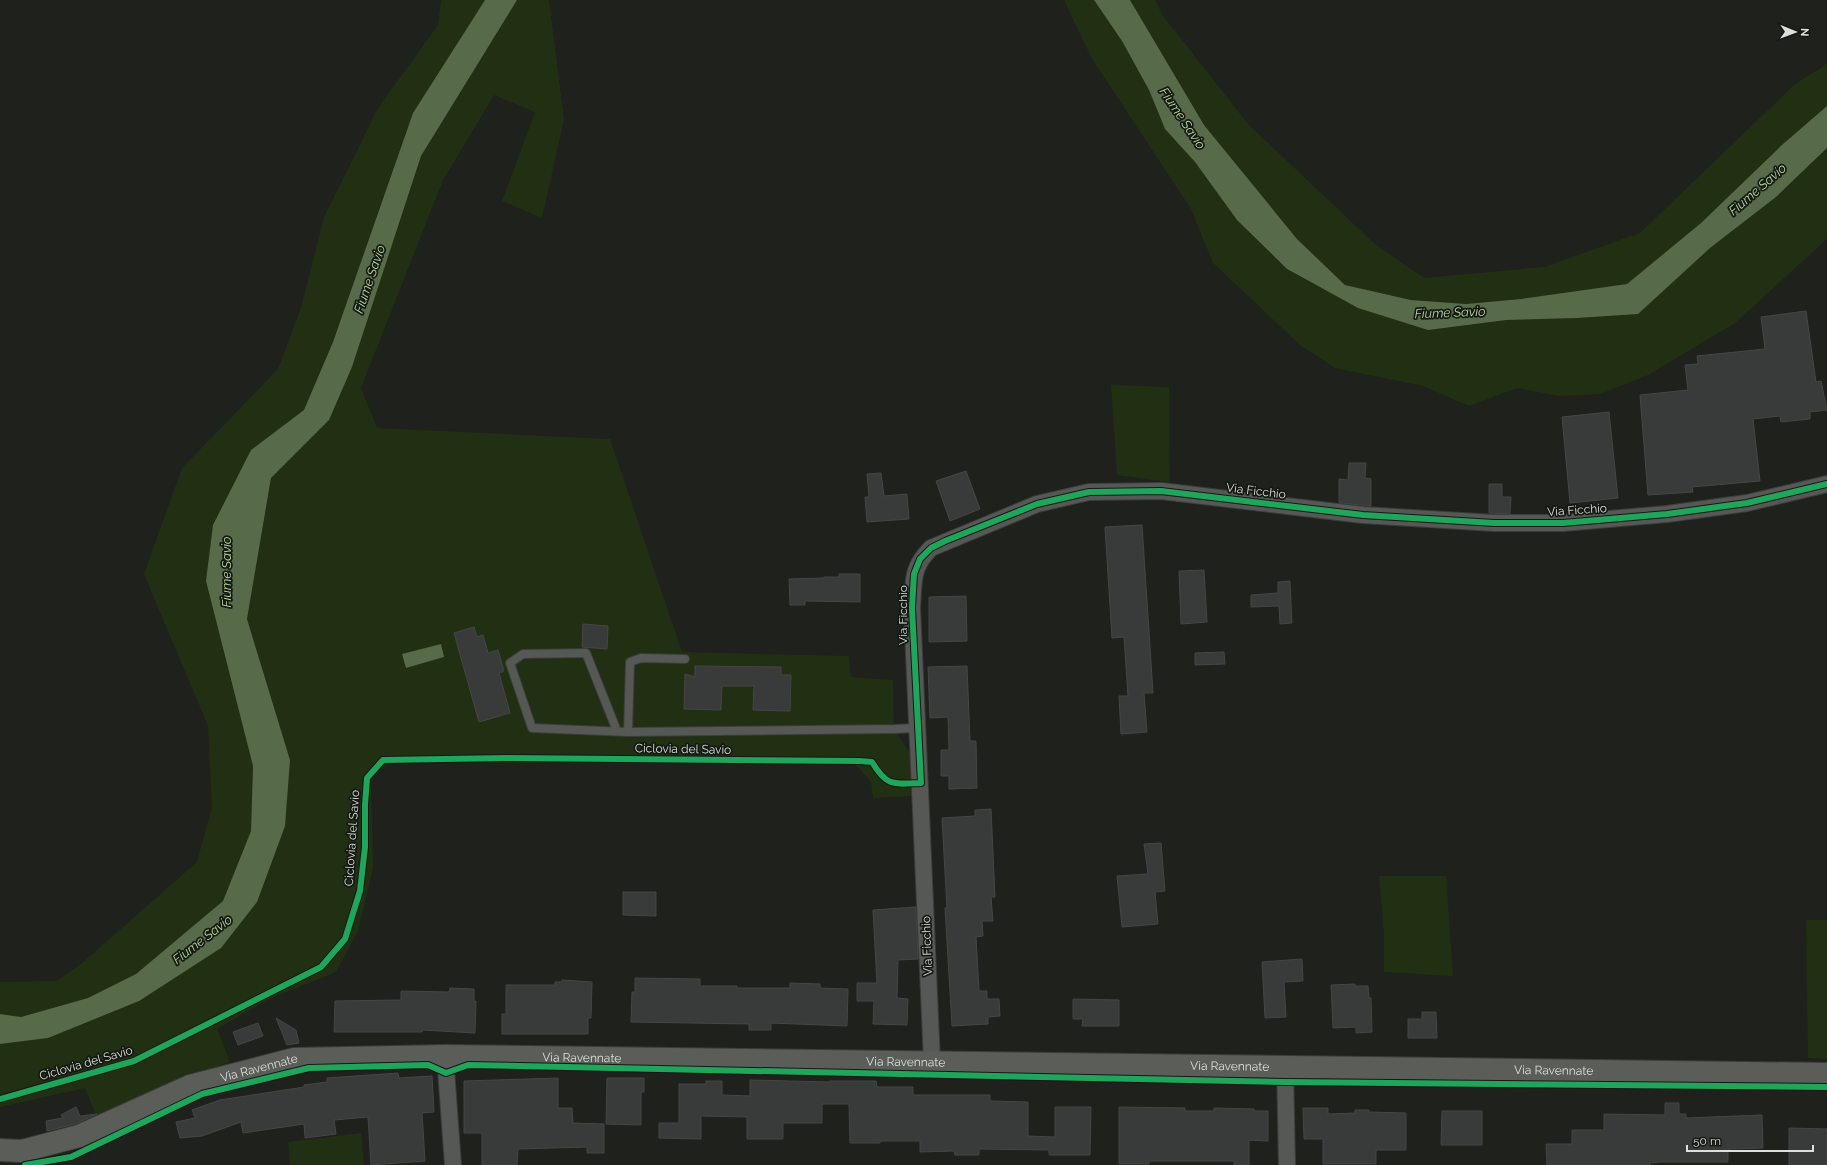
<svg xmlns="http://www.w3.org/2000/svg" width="1827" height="1165" viewBox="0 0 1827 1165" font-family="Raleway,sans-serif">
<rect width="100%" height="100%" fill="#1f211d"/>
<g fill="#213013">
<path d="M 441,0 L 485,0 L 413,113 L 333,342 L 304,410 L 251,450 L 206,581 L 253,766 L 251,831 L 223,901 L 136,974 L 88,998 L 21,1017 L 0,1014 L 0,982 L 57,981 L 82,963 L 197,862 L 212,807 L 208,726 L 144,574 L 182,468 L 278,369 L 301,308 L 324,217 L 378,108 L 438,25 Z"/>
<path d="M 517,0 L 549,0 L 564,119 L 542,218 L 502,201 L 535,112 L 494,95 L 443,180 L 361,388 L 377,428 L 610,439 L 682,652 L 849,656 L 851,677 L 893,680 L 894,729 L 910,753 L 912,796 L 873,798 L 871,782 L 856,765 L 389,762 L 371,779 L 373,868 L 358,931 L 336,972 L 269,999 L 217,1029 L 230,1062 L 97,1117 L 85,1088 L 0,1107 L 0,1044 L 48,1038 L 221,948 L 290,760 L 247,619 L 271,478 L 329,420 L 352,367 L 421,156 Z"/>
<path d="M 1064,0 L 1094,0 L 1122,41 L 1149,90 L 1165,129 L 1195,162 L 1237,220 L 1286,269 L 1358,308 L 1506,320 L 1577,318 L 1710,248 L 1776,197 L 1827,148 L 1827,239 L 1735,323 L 1648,375 L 1600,394 L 1559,396 L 1517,388 L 1469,406 L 1423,386 L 1335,368 L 1300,345 L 1213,263 L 1191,209 L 1092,59 Z"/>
<path d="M 1130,0 L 1155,0 L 1163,16 L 1249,125 L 1376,245 L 1424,278 L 1544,267 L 1640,233 L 1795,84 L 1827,64 L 1827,106 L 1783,144 L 1701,223 L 1627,284 L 1521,299 L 1466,304 L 1411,300 L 1345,285 L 1297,239 L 1204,125 Z"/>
<path d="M 1111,385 L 1169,387 L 1170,482 L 1117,475 Z"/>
<path d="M 1379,876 L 1446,876 L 1453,976 L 1384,972 L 1384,934 Z"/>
<path d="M 1806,920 L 1827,920 L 1827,1059 L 1808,1058 Z"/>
<path d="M 361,1133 L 364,1165 L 290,1165 L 288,1142 Z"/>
</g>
<g fill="#576a49">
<path d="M 485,0 L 517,0 L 421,156 L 352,367 L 329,420 L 271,478 L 247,619 L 290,760 L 285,826 L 257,902 L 221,948 L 139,1001 L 48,1038 L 0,1044 L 0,1014 L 21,1017 L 88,998 L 136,974 L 223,901 L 251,831 L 253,766 L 206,581 L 213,525 L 251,450 L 304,410 L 333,342 L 413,113 Z"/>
<path d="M 1094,0 L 1130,0 L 1204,125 L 1297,239 L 1345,285 L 1411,300 L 1466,304 L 1521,299 L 1627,284 L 1701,223 L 1783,144 L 1827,106 L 1827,148 L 1776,197 L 1710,248 L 1638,314 L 1577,318 L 1506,320 L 1428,330 L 1358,308 L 1287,269 L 1237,220 L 1195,162 L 1165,129 L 1149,90 L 1122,41 Z"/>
<path d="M 441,644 L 444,657 L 406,668 L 402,654 Z"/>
</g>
<g fill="#393a3a" stroke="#454646">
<path d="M 1806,311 L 1816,382 L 1821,381 L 1827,410 L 1810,412 L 1810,419 L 1781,422 L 1780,416 L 1753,419 L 1760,481 L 1692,487 L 1693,492 L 1648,495 L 1640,395 L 1688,390 L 1685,365 L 1698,364 L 1697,356 L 1765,349 L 1761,317 Z"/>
<path d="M 1609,412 L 1618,498 L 1570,503 L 1562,417 Z"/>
<path d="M 1349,463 L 1366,463 L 1365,478 L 1371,479 L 1371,506 L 1339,503 L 1339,479 L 1348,480 Z"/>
<path d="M 966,471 L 980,509 L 950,521 L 936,481 Z"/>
<path d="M 881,473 L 884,496 L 907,494 L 909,519 L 867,522 L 865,497 L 869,497 L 867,474 Z"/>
<path d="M 1489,484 L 1502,484 L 1502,497 L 1511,497 L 1510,514 L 1489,513 Z"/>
<path d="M 1142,525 L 1153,693 L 1144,693 L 1147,732 L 1121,734 L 1119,696 L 1128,696 L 1124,637 L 1112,638 L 1105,527 Z"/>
<path d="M 1204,570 L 1207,622 L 1181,624 L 1179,571 Z"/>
<path d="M 839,574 L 860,574 L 860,602 L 805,601 L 805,605 L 790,605 L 789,579 L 824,578 L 824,577 L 839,577 Z"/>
<path d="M 1290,581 L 1292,623 L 1280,624 L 1279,606 L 1251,607 L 1251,595 L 1278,593 L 1278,582 Z"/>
<path d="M 966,596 L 967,641 L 929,642 L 929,597 Z"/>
<path d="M 583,624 L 608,626 L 607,649 L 582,647 Z"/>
<path d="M 474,627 L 477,637 L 483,635 L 488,653 L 498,650 L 504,671 L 499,673 L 510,713 L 479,722 L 454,633 Z"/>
<path d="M 1224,652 L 1225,664 L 1195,665 L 1195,653 Z"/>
<path d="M 695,666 L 781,667 L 781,675 L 791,675 L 790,711 L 753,710 L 754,686 L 722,686 L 721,710 L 684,709 L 685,674 L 695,677 Z"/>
<path d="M 967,666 L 970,741 L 976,741 L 977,788 L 949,789 L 949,776 L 941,776 L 941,750 L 949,750 L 948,717 L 930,718 L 928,667 Z"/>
<path d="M 991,809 L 995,897 L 991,897 L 993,921 L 982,921 L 983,936 L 976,937 L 979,991 L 987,991 L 987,999 L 999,999 L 1000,1016 L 988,1017 L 988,1024 L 952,1026 L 945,908 L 947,908 L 942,818 L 975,816 L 975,810 Z"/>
<path d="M 1161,843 L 1165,891 L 1155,892 L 1158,924 L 1122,927 L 1117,876 L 1148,874 L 1144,844 Z"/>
<path d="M 623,892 L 656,892 L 656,916 L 623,915 Z"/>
<path d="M 916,907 L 918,959 L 898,960 L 897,998 L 908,999 L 907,1025 L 873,1024 L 874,1001 L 857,1001 L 857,983 L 877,983 L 873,910 Z"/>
<path d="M 1302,959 L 1303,981 L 1284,982 L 1286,1017 L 1265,1018 L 1262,962 Z"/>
<path d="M 635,978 L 700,979 L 700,986 L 737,986 L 737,988 L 790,988 L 790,983 L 820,984 L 820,988 L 848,989 L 847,1026 L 771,1023 L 771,1030 L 749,1030 L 749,1024 L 631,1022 L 632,992 L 635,992 Z"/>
<path d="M 562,980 L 592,982 L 591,1018 L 588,1018 L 588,1034 L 502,1034 L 502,1014 L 506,1014 L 506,985 L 555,985 L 555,982 L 561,982 Z"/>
<path d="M 1355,984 L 1355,986 L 1368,986 L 1369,998 L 1371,998 L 1372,1032 L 1356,1033 L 1356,1027 L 1333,1028 L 1331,985 Z"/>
<path d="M 450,988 L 474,989 L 474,1001 L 476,1001 L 475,1033 L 422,1030 L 422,1032 L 334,1032 L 335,1001 L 401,1000 L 401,991 L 449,992 Z"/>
<path d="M 1073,999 L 1119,1000 L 1119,1026 L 1082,1026 L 1083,1019 L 1073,1019 Z"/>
<path d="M 1422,1012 L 1436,1012 L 1437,1038 L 1408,1038 L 1408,1019 L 1422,1019 Z"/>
<path d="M 276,1018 L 296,1030 L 299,1043 L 287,1045 Z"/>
<path d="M 258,1023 L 263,1036 L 238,1045 L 233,1032 Z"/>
<path d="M 398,1073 L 399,1078 L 432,1076 L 434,1112 L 422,1113 L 425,1161 L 371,1165 L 368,1117 L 334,1120 L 336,1134 L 305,1138 L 304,1124 L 243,1133 L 241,1122 L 202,1136 L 180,1138 L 176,1122 L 195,1118 L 192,1110 L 220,1100 L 304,1087 L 304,1085 L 327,1082 L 327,1078 Z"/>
<path d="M 558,1078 L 558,1108 L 572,1108 L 573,1123 L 604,1124 L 604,1153 L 587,1153 L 587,1147 L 518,1149 L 517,1165 L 482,1165 L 482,1133 L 464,1133 L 464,1081 Z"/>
<path d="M 607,1078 L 644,1078 L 644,1092 L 641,1092 L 641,1125 L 606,1124 Z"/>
<path d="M 750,1080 L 830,1082 L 830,1081 L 876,1081 L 877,1087 L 913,1087 L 913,1095 L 990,1095 L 990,1101 L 1028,1102 L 1028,1136 L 1055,1137 L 1055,1107 L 1091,1107 L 1090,1155 L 1049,1155 L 1049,1150 L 979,1149 L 979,1155 L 955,1155 L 954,1151 L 920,1152 L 920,1141 L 880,1141 L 880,1143 L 850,1143 L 849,1104 L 822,1104 L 822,1123 L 783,1123 L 783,1139 L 747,1139 L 747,1117 L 701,1116 L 701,1139 L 659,1138 L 659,1123 L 679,1123 L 679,1084 L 706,1084 L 706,1081 L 722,1081 L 722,1095 L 750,1096 Z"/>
<path d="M 1665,1103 L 1679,1103 L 1679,1114 L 1686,1114 L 1686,1118 L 1762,1115 L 1763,1148 L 1730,1149 L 1728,1150 L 1728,1162 L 1659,1162 L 1650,1163 L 1650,1165 L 1547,1165 L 1546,1144 L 1572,1144 L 1572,1130 L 1604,1130 L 1604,1114 L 1665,1115 Z"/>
<path d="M 76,1107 L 80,1116 L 97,1114 L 75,1124 L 47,1131 L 46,1121 L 63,1118 L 61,1115 Z"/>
<path d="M 1119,1107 L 1185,1108 L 1185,1111 L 1214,1111 L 1214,1108 L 1254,1109 L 1254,1111 L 1268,1111 L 1268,1141 L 1249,1140 L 1249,1165 L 1234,1165 L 1234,1161 L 1149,1161 L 1149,1164 L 1119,1164 Z"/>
<path d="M 1303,1108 L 1328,1108 L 1328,1114 L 1355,1113 L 1355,1110 L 1369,1110 L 1369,1112 L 1406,1113 L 1406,1150 L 1376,1150 L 1376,1164 L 1323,1164 L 1323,1139 L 1304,1139 Z"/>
<path d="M 1442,1111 L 1482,1111 L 1482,1145 L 1441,1145 Z"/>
<path d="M 1789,1128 L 1827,1129 L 1827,1165 L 1789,1165 Z"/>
</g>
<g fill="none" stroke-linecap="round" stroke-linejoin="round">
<g stroke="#3b3d39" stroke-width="10">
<g id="service">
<path d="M 617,731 L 586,653 L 523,654 L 510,663 L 532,728 L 628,732 L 894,729 L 917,728"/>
<path d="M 628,732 L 630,662 L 641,658 L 685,659"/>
</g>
</g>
<g stroke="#3b3d39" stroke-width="18">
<g id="minor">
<path d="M 445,1056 L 453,1165"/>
<path d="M 932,1062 L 912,608 C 914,581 911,568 931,548 L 1037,504 L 1089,492 L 1161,491 L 1363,515 L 1494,523 L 1563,523 L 1667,514 L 1747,503 L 1827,484"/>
<path d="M 1285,1066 L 1287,1165"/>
</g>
</g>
<g stroke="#3b3d39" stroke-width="24">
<g id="secondary">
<path id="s1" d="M 0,1150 L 22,1151 L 79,1136 L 190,1086 L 294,1059 L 445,1056 L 1827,1074"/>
</g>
</g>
<use href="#service" stroke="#565855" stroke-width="8"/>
<use href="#minor" stroke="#565855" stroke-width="16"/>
<use href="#secondary" stroke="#5a5d58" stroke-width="22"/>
<g stroke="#151913" stroke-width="8">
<g id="cycleway">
<path d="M 0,1099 L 134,1061 L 321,967 L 345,939 L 360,891 L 365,847 L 365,805 L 367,778 L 383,760 L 506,758 L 860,761 L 872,762 C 887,787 893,784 921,783 L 912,608 L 914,574 L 920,559 L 931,548 L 945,541 L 1037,504 L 1089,492 L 1161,491 L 1363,515 L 1494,523 L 1563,523 L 1667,514 L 1747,503 L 1827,484"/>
<path d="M 25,1165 L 71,1157 L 202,1094 L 309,1068 L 428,1065 L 446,1073 L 468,1065 L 1285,1082 L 1827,1087"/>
</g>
</g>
<use href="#cycleway" stroke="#20a55d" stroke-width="6"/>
</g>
<g text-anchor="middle" stroke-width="3.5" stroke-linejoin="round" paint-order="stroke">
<g font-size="12" fill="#dcdfdb" stroke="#151913">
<text transform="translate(1256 491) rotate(7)" y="4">Via Ficchio</text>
<text transform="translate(1577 510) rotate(-4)" y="4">Via Ficchio</text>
<text transform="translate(903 615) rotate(-90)" y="4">Via Ficchio</text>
<text transform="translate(683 749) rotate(1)" y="4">Ciclovia del Savio</text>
<text transform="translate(352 838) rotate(-86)" y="4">Ciclovia del Savio</text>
<text transform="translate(927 946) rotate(-92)" y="4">Via Ficchio</text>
<text dy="4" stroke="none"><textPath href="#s1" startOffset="598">Via Ravennate</textPath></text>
<text dy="4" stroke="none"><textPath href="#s1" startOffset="922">Via Ravennate</textPath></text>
<text transform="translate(86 1063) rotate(-16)" y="4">Ciclovia del Savio</text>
<text dy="4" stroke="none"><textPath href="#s1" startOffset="1246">Via Ravennate</textPath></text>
<text dy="4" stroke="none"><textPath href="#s1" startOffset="274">Via Ravennate</textPath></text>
<text dy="4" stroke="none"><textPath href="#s1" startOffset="1570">Via Ravennate</textPath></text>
</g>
<g font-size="13" font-style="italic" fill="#b6d99c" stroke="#151913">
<text transform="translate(1183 118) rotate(56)" y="5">Fiume Savio</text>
<text transform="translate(1757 189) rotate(-41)" y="5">Fiume Savio</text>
<text transform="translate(369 279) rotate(-71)" y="5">Fiume Savio</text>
<text transform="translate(1450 312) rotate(-2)" y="5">Fiume Savio</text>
<text transform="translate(226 572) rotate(-90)" y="5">Fiume Savio</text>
<text transform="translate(202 939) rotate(-38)" y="5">Fiume Savio</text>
</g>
</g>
<g transform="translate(1795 32) rotate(91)" stroke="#151913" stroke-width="3" paint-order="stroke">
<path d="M0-3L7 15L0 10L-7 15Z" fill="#dcdfdb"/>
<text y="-6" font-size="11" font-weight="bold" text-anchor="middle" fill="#dcdfdb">N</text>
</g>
<path d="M1687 1145v6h126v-6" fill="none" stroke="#dcdfdb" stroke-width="2"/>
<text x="1693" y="1145" font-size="12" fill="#dcdfdb" stroke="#151913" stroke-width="3" paint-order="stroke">50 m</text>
</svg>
